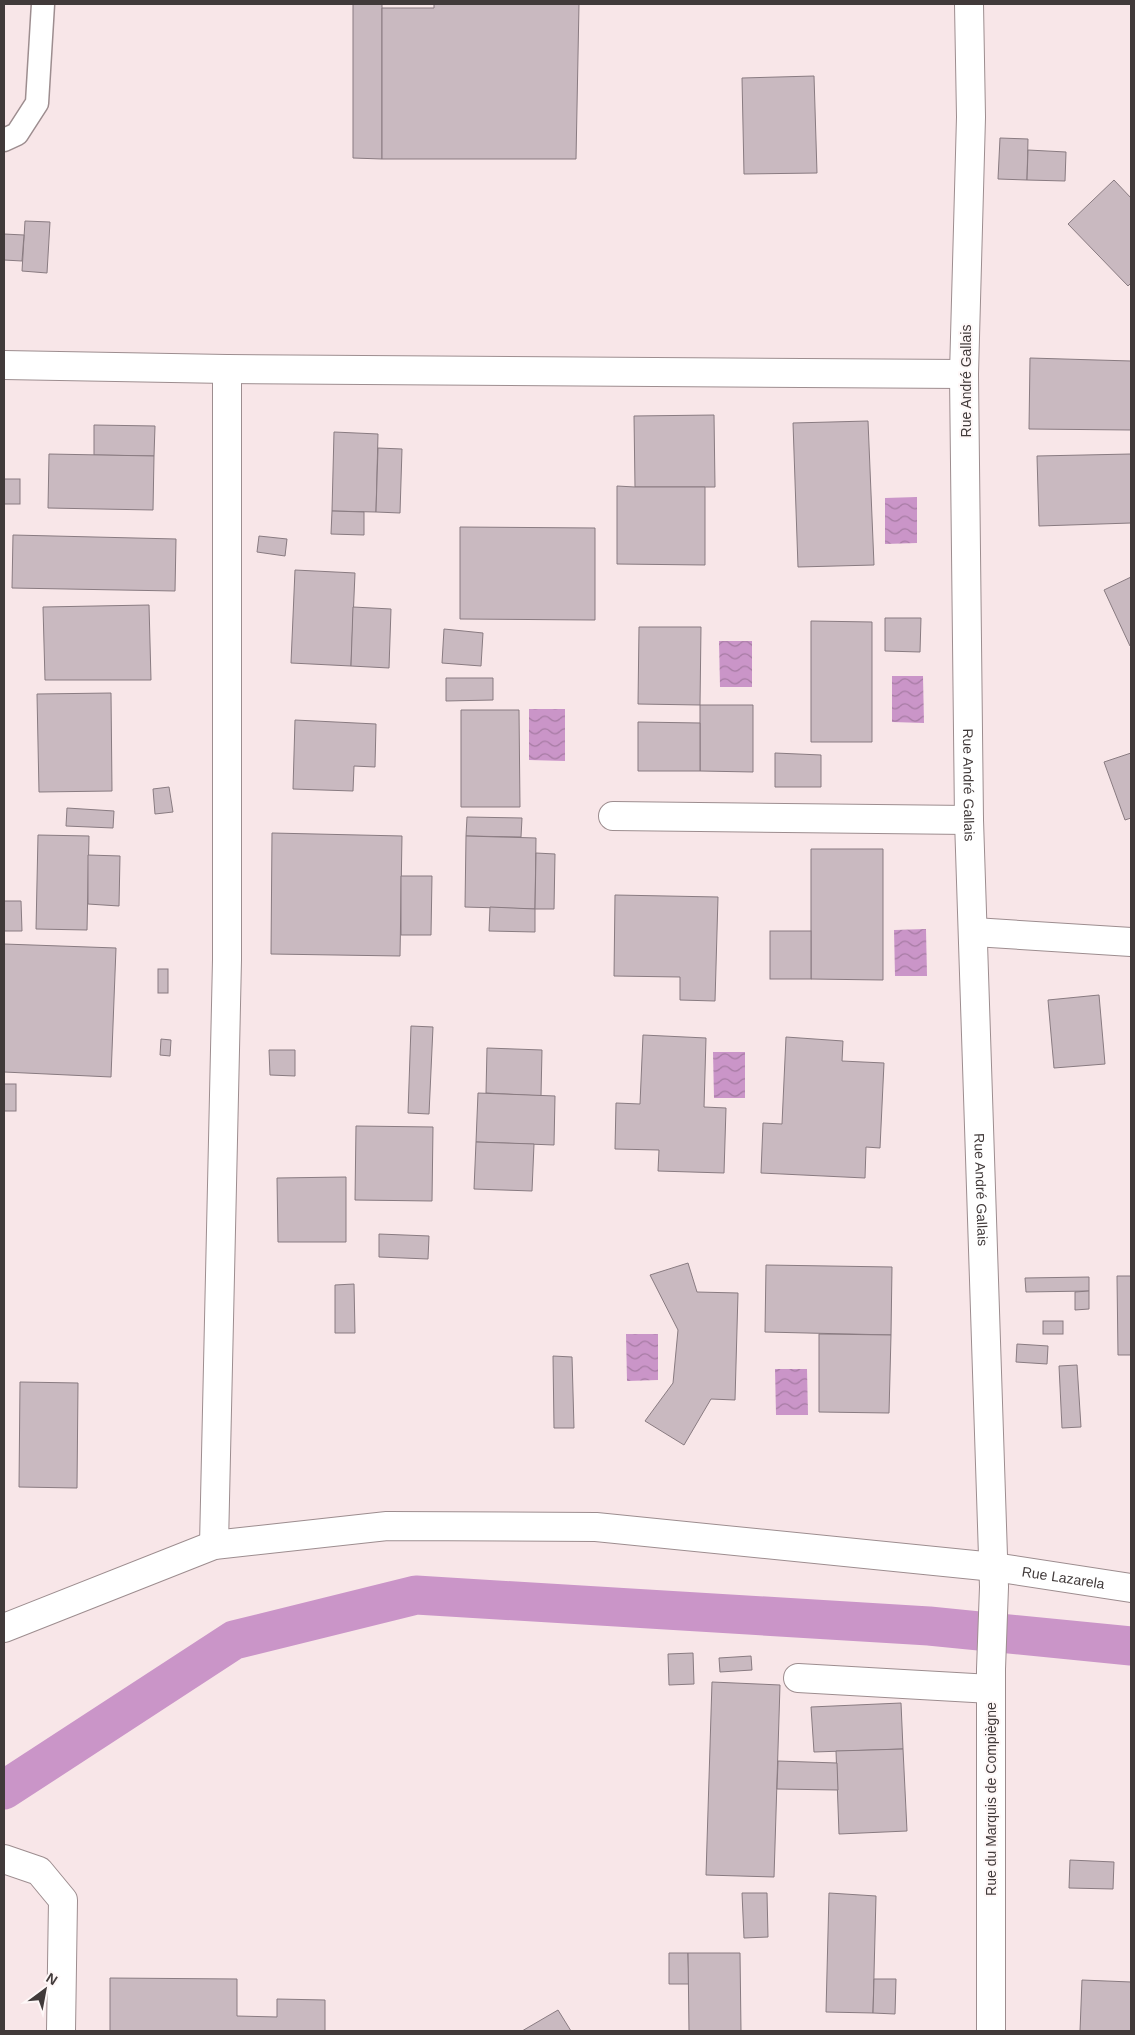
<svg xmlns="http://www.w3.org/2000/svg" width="1135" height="2035" viewBox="0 0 1135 2035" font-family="Helvetica,sans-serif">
<defs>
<pattern id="water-waves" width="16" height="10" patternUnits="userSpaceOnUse" patternTransform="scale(1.25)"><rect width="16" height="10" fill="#ca95c8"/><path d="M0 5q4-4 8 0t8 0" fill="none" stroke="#a67ba3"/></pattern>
</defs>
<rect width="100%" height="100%" fill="#f8e6e8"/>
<g fill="url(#water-waves)">
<path d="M 917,497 L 917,543 L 885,544 L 885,498 Z"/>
<path d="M 719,641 L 752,641 L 752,687 L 720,687 Z"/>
<path d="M 892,676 L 923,676 L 924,723 L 892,722 Z"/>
<path d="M 529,709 L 565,709 L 565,761 L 529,760 Z"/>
<path d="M 926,929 L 927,976 L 895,976 L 894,930 Z"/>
<path d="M 713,1052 L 745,1052 L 745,1098 L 714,1098 Z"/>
<path d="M 626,1334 L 658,1334 L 658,1380 L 627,1381 Z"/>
<path d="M 775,1369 L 807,1369 L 808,1415 L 776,1415 Z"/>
</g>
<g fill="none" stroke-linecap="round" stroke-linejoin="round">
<path stroke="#ca95c8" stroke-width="39" d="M 4,1790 L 234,1640 L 416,1595 L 929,1626 L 1131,1646"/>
</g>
<g fill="#c9b9c0" stroke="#897b81">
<path d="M 353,4 L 382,4 L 382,159 L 353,158 Z"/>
<path d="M 434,4 L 579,4 L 576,159 L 382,159 L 382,8 L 434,8 Z"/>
<path d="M 814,76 L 817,173 L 744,174 L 742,78 Z"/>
<path d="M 1000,138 L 1028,139 L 1027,180 L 998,179 Z"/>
<path d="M 1028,150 L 1066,152 L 1065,181 L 1027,180 Z"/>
<path d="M 1114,180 L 1131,198 L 1131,283 L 1128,286 L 1068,224 Z"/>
<path d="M 25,221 L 50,222 L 47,273 L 22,271 Z"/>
<path d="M 4,234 L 24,235 L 22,261 L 4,260 Z"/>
<path d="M 1030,358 L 1131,361 L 1131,430 L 1029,429 Z"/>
<path d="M 714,415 L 715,487 L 635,487 L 634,416 Z"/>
<path d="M 868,421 L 874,565 L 798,567 L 793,423 Z"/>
<path d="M 94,425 L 155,426 L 154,456 L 94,455 Z"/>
<path d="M 334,432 L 378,434 L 376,512 L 332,511 Z"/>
<path d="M 378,448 L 402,449 L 400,513 L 376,512 Z"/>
<path d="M 49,454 L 154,456 L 153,510 L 48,508 Z"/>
<path d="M 1131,454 L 1131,523 L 1039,526 L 1037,456 Z"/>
<rect x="4" y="479" width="16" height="25"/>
<path d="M 617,486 L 635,487 L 705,487 L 705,565 L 617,564 Z"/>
<path d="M 332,511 L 364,512 L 364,535 L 331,534 Z"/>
<path d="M 460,527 L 595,528 L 595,620 L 460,619 Z"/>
<path d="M 13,535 L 176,539 L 175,591 L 12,588 Z"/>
<path d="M 259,536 L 287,539 L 285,556 L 257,552 Z"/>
<path d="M 295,570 L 355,573 L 351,666 L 291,663 Z"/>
<path d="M 1131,577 L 1131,645 L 1130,646 L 1104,590 Z"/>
<path d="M 149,605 L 151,680 L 45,680 L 43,607 Z"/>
<path d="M 353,607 L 391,609 L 389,668 L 351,666 Z"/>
<path d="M 885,618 L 921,618 L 920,652 L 885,651 Z"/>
<path d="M 811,621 L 872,622 L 872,742 L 811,742 Z"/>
<path d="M 639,627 L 701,627 L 700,705 L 638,704 Z"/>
<path d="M 444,629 L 483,633 L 481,666 L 442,663 Z"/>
<path d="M 446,678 L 493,678 L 493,700 L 446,701 Z"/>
<path d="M 111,693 L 112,791 L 39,792 L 37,694 Z"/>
<path d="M 700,705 L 753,705 L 753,772 L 700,771 Z"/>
<path d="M 461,710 L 519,710 L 520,807 L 461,807 Z"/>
<path d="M 295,720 L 376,724 L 375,767 L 354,766 L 353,791 L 293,789 Z"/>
<path d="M 638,722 L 700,723 L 700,771 L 638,771 Z"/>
<path d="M 775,753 L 821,755 L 821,787 L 775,787 Z"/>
<path d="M 1131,753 L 1131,818 L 1125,820 L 1104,762 Z"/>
<path d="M 169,787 L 173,812 L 155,814 L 153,789 Z"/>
<path d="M 67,808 L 114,811 L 113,828 L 66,826 Z"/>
<path d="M 467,817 L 522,818 L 521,837 L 466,836 Z"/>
<path d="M 272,833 L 402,836 L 400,956 L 271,954 Z"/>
<path d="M 38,835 L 89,836 L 87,930 L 36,929 Z"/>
<path d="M 466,836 L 536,838 L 535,909 L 465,907 Z"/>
<path d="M 811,849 L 883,849 L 883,980 L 811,979 Z"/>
<path d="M 536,853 L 555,854 L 554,909 L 535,909 Z"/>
<path d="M 88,855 L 120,856 L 119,906 L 88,904 Z"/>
<path d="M 401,876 L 432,876 L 431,935 L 401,935 Z"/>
<path d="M 615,895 L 718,897 L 715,1001 L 680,1000 L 680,977 L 614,976 Z"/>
<path d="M 4,901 L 21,901 L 22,931 L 4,931 Z"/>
<path d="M 490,907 L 535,909 L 535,932 L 489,931 Z"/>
<rect x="770" y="931" width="41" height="48"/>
<path d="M 4,944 L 116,948 L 111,1077 L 4,1072 Z"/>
<rect x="158" y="969" width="10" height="24"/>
<path d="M 1099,995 L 1105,1064 L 1054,1068 L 1048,1000 Z"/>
<path d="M 411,1026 L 433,1027 L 429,1114 L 408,1113 Z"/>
<path d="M 643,1035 L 706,1038 L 704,1107 L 726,1108 L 724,1173 L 658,1171 L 659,1150 L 615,1149 L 616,1103 L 640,1104 Z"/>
<path d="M 786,1037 L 843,1041 L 842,1061 L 884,1063 L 880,1148 L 866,1147 L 865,1178 L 761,1173 L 763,1123 L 782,1124 Z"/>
<path d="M 161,1039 L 171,1040 L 170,1056 L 160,1055 Z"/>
<path d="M 487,1048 L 542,1050 L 541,1096 L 486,1093 Z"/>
<path d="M 269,1050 L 295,1050 L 295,1076 L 270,1075 Z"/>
<rect x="4" y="1084" width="12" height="27"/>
<path d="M 478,1093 L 555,1096 L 554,1145 L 476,1142 Z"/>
<path d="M 356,1126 L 433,1127 L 432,1201 L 355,1200 Z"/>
<path d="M 476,1142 L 534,1144 L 532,1191 L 474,1189 Z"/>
<path d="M 346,1177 L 346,1242 L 278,1242 L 277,1178 Z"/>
<path d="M 379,1234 L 429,1236 L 428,1259 L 379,1257 Z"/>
<path d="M 688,1263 L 697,1292 L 738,1293 L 735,1400 L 711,1399 L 684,1445 L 645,1421 L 673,1383 L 678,1330 L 650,1275 Z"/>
<path d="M 766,1265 L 892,1267 L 891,1335 L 765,1332 Z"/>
<path d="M 1117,1276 L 1131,1276 L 1131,1355 L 1118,1355 Z"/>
<path d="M 1089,1277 L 1089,1291 L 1026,1292 L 1025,1278 Z"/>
<path d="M 354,1284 L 355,1333 L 335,1333 L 335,1285 Z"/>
<path d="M 1089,1291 L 1089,1309 L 1075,1310 L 1075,1292 Z"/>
<rect x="1043" y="1321" width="20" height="13"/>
<path d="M 819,1334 L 891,1335 L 889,1413 L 819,1412 Z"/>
<path d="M 1017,1344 L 1048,1346 L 1047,1364 L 1016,1362 Z"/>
<path d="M 553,1356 L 572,1357 L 574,1428 L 554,1428 Z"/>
<path d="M 1077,1365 L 1081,1427 L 1062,1428 L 1059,1366 Z"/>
<path d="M 20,1382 L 78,1383 L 77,1488 L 19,1487 Z"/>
<path d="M 693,1653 L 694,1684 L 669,1685 L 668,1654 Z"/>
<path d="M 751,1656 L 752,1670 L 720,1672 L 719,1658 Z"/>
<path d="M 712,1682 L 780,1685 L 774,1877 L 706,1875 Z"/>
<path d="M 901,1703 L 903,1749 L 814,1752 L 811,1707 Z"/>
<path d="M 903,1749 L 907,1831 L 839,1834 L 836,1751 Z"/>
<path d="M 778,1761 L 837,1763 L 838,1790 L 777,1789 Z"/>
<path d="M 1070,1860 L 1114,1862 L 1113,1889 L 1069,1888 Z"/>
<path d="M 742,1893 L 767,1893 L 768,1937 L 744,1938 Z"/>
<path d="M 829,1893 L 876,1896 L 873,2013 L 826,2012 Z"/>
<path d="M 669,1953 L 688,1953 L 689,1984 L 669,1984 Z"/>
<path d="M 688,1953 L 740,1953 L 741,2031 L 689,2031 Z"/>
<path d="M 110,1978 L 237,1979 L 237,2016 L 277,2017 L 277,1999 L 325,2000 L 325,2031 L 110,2031 Z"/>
<path d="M 874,1979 L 896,1979 L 895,2014 L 873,2013 Z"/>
<path d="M 1082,1980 L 1131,1982 L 1131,2031 L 1080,2031 Z"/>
<path d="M 558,2010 L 571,2031 L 522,2031 Z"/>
</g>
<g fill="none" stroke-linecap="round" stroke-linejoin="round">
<g stroke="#9d8d8f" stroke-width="25">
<path id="lane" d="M 4,140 L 17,134 L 37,103 L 43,4"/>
</g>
<g stroke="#9d8d8f" stroke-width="30">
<g id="street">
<path d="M 4,365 L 227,369 L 964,374"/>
<path d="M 613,816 L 969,820"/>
<path d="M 974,932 L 1131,942"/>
<path d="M 214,1545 L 227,960 L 227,369"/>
<path id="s1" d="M 4,1628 L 214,1545 L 387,1526 L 596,1527 L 994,1567 L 1131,1588"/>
<path d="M 798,1678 L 991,1689"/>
<path d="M 4,1859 L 39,1871 L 63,1900 L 61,2031"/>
</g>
</g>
<g stroke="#9d8d8f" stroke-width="30">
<g id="primary">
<path id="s2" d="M 969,4 L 971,117 L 964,374 L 969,820 L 994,1587 L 991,1669 L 991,2031"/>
</g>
</g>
<use href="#lane" stroke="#fff" stroke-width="22"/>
<use href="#street" stroke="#fff" stroke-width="28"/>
<use href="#primary" stroke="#fff" stroke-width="28"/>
</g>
<g text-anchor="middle" stroke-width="4" stroke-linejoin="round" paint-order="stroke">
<g font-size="14" fill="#413a3a" stroke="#fef7f7">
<text transform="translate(966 381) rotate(-90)" y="5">Rue André Gallais</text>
<text dy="5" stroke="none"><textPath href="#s2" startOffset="781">Rue André Gallais</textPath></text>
<text dy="5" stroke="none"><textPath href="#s2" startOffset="1186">Rue André Gallais</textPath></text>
<text dy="5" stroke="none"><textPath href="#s1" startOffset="1079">Rue Lazarela</textPath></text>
<text transform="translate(991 1799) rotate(-90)" y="5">Rue du Marquis de Compiègne</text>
</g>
</g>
<rect width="1135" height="2035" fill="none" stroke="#413a3a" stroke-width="10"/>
<g transform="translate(45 1990) rotate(32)" stroke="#fef7f7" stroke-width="4" paint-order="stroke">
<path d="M0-4L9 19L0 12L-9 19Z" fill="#413a3a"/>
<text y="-8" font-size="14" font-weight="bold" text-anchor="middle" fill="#413a3a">N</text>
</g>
</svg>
